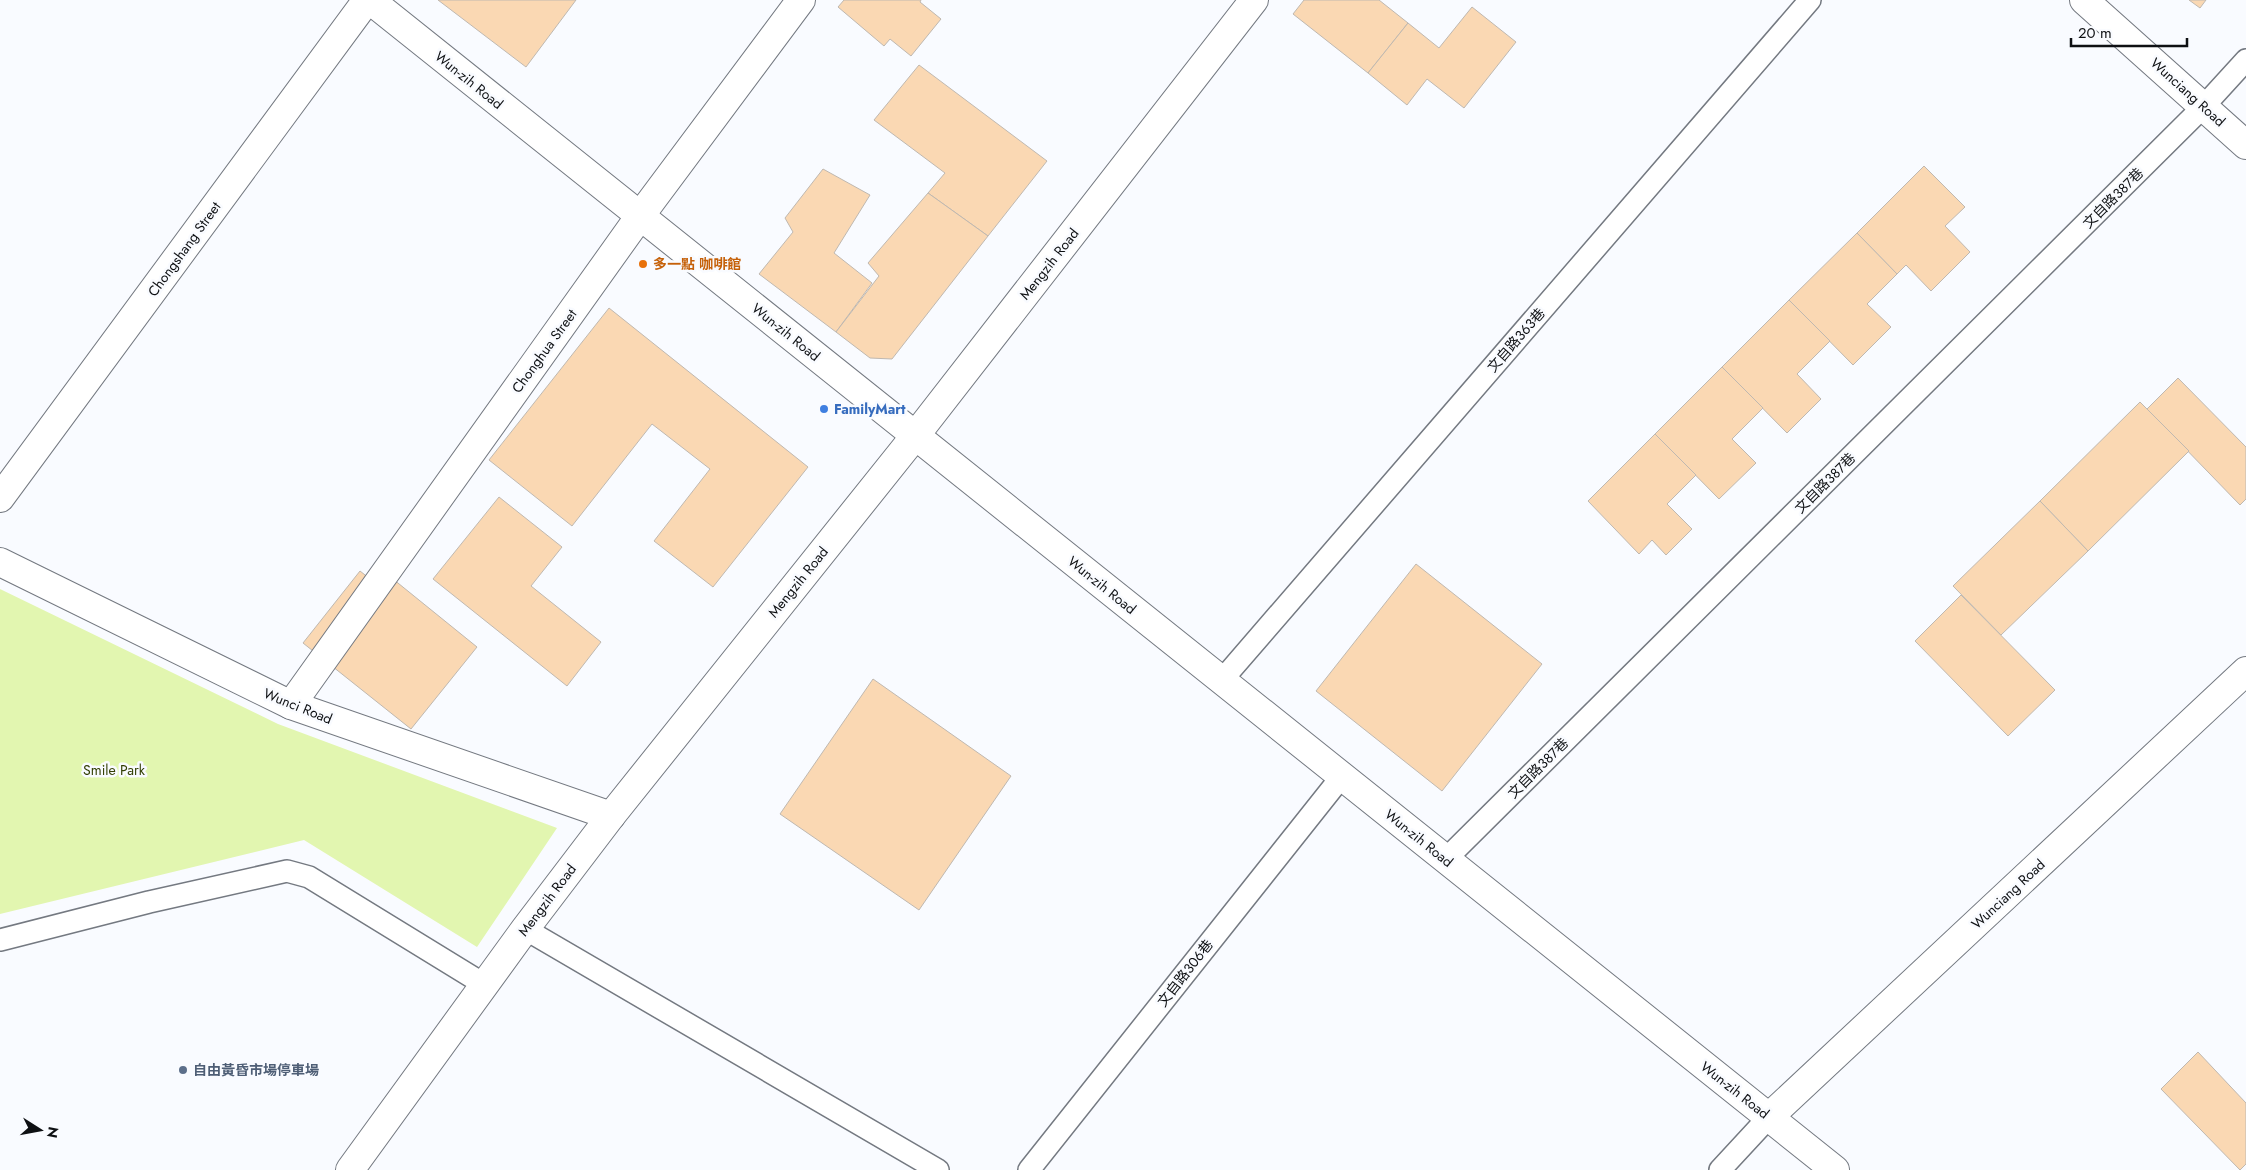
<svg xmlns="http://www.w3.org/2000/svg" width="2246" height="1170" viewBox="0 0 2246 1170" font-family="Jost,'Noto Sans TC',sans-serif">
<rect width="100%" height="100%" fill="#f9fbff"/>
<path fill="#e2f6b0" d="M 0,589 L 278,724 L 557,828 L 477,947 L 304,840 L 0,914 Z"/>
<g fill="#fad8b3" stroke="#bfb8b0">
<path d="M 438,0 L 576,0 L 526,67 Z"/>
<path d="M 844,0 L 921,0 L 920,2 L 941,19 L 911,56 L 890,39 L 884,46 L 838,7 Z"/>
<path d="M 1304,0 L 1379,0 L 1408,23 L 1368,73 L 1293,14 Z"/>
<path d="M 2189,0 L 2206,0 L 2200,8 Z"/>
<path d="M 1472,7 L 1516,42 L 1464,108 L 1427,79 L 1407,105 L 1368,73 L 1408,23 L 1439,48 Z"/>
<path d="M 919,65 L 1047,161 L 988,236 L 928,193 L 945,173 L 874,120 Z"/>
<path d="M 1924,166 L 1965,207 L 1945,226 L 1970,252 L 1931,291 L 1906,265 L 1897,274 L 1857,233 Z"/>
<path d="M 823,169 L 870,195 L 834,253 L 872,283 L 836,332 L 759,274 L 793,232 L 785,218 Z"/>
<path d="M 928,193 L 988,236 L 892,359 L 870,358 L 836,332 L 879,276 L 868,263 Z"/>
<path d="M 1857,233 L 1897,274 L 1867,304 L 1891,327 L 1853,365 L 1789,300 Z"/>
<path d="M 1789,300 L 1830,341 L 1797,374 L 1821,399 L 1787,433 L 1722,367 Z"/>
<path d="M 609,308 L 808,467 L 713,587 L 654,541 L 710,469 L 652,424 L 572,526 L 489,460 Z"/>
<path d="M 1722,367 L 1763,408 L 1732,439 L 1756,463 L 1719,499 L 1655,434 Z"/>
<path d="M 2178,378 L 2246,447 L 2246,499 L 2240,505 L 2147,409 Z"/>
<path d="M 2140,402 L 2189,451 L 2088,551 L 2040,501 Z"/>
<path d="M 1655,434 L 1696,475 L 1667,504 L 1692,529 L 1666,555 L 1652,540 L 1639,554 L 1588,501 Z"/>
<path d="M 499,497 L 562,547 L 531,586 L 601,642 L 567,686 L 433,579 Z"/>
<path d="M 2040,501 L 2088,551 L 2001,635 L 1953,586 Z"/>
<path d="M 1416,564 L 1542,664 L 1442,791 L 1316,691 Z"/>
<path d="M 360,571 L 384,590 L 393,579 L 477,647 L 411,729 L 303,643 Z"/>
<path d="M 1961,595 L 2055,690 L 2008,736 L 1915,641 Z"/>
<path d="M 873,679 L 1011,776 L 919,910 L 780,814 Z"/>
<path d="M 2198,1052 L 2246,1103 L 2246,1164 L 2240,1170 L 2161,1089 Z"/>
</g>
<g fill="none" stroke-linecap="round" stroke-linejoin="round">
<g stroke="#747981" stroke-width="24">
<g id="lane">
<path d="M 1222,680 L 1810,0"/>
<path d="M 1446,859 L 2204,106 L 2246,60"/>
<path d="M 525,929 L 938,1170"/>
<path d="M 0,940 L 149,902 L 287,871 L 309,877 L 485,985"/>
<path d="M 1029,1170 L 1342,776"/>
<path d="M 1720,1170 L 1769,1117"/>
</g>
</g>
<g stroke="#747981" stroke-width="30">
<g id="street">
<path d="M 370,0 L 1835,1170"/>
<path d="M 2084,0 L 2246,145"/>
<path d="M 0,498 L 367,0"/>
<path d="M 0,562 L 291,705 L 611,816"/>
<path d="M 291,705 L 640,216 L 801,0"/>
<path d="M 1769,1117 L 2246,671"/>
<path d="M 350,1170 L 525,929 L 611,816 L 915,436 L 1254,0"/>
</g>
</g>
<use href="#lane" stroke="#fff" stroke-width="21"/>
<use href="#street" stroke="#fff" stroke-width="28"/>
</g>
<circle fill="#e8710a" stroke="#f9fbff" stroke-width="2" cx="643" cy="264" r="5"/>
<circle fill="#3f7fe0" stroke="#f9fbff" stroke-width="2" cx="824" cy="409" r="5"/>
<circle fill="#5c6f8a" stroke="#f9fbff" stroke-width="2" cx="183" cy="1070" r="5"/>
<g text-anchor="middle" stroke-width="5" stroke-linejoin="round" paint-order="stroke">
<g font-size="14" fill="#0e1013" stroke="#f9fbff">
<text transform="translate(469 80) rotate(39)" y="5">Wun-zih Road</text>
<text transform="translate(2188 92) rotate(42)" y="5">Wunciang Road</text>
<text transform="translate(2113 198) rotate(-45)" y="5">文自路387巷</text>
<text transform="translate(184 249) rotate(-54)" y="5">Chongshang Street</text>
<text transform="translate(1049 264) rotate(-52)" y="5">Mengzih Road</text>
<text transform="translate(786 332) rotate(39)" y="5">Wun-zih Road</text>
<text transform="translate(1516 340) rotate(-49)" y="5">文自路363巷</text>
<text transform="translate(544 351) rotate(-54)" y="5">Chonghua Street</text>
<text transform="translate(1825 483) rotate(-45)" y="5">文自路387巷</text>
<text transform="translate(798 582) rotate(-51)" y="5">Mengzih Road</text>
<text transform="translate(1102 585) rotate(39)" y="5">Wun-zih Road</text>
<text transform="translate(298 706) rotate(22)" y="5">Wunci Road</text>
<text transform="translate(1538 768) rotate(-45)" y="5">文自路387巷</text>
<text transform="translate(1419 838) rotate(39)" y="5">Wun-zih Road</text>
<text transform="translate(2008 894) rotate(-43)" y="5">Wunciang Road</text>
<text transform="translate(547 900) rotate(-53)" y="5">Mengzih Road</text>
<text transform="translate(1185 973) rotate(-52)" y="5">文自路306巷</text>
<text transform="translate(1735 1090) rotate(38)" y="5">Wun-zih Road</text>
</g>
<g font-size="14" font-weight="bold" fill="#c56008" stroke="#f9fbff" text-anchor="start">
<text x="653" y="269">多一點 咖啡館</text>
</g>
<g font-size="14" font-weight="bold" fill="#366cbe" stroke="#f9fbff" text-anchor="start">
<text x="834" y="414">FamilyMart</text>
</g>
<g font-size="14" fill="#344005" stroke="#f9fbff">
<text x="114" y="775">Smile Park</text>
</g>
<g font-size="14" font-weight="bold" fill="#4e5e75" stroke="#f9fbff" text-anchor="start">
<text x="193" y="1075">自由黃昏市場停車場</text>
</g>
</g>
<g transform="translate(40 1130) rotate(101)" stroke="#f9fbff" stroke-width="4" paint-order="stroke">
<path d="M0-4L9 19L0 12L-9 19Z" fill="#0e1013"/>
<text y="-8" font-size="14" font-weight="bold" text-anchor="middle" fill="#0e1013">N</text>
</g>
<path d="M2071 38v8h116v-8" fill="none" stroke="#0e1013" stroke-width="2.5"/>
<text x="2078" y="38" font-size="15" fill="#0e1013" stroke="#f9fbff" stroke-width="4" paint-order="stroke">20 m</text>
</svg>
